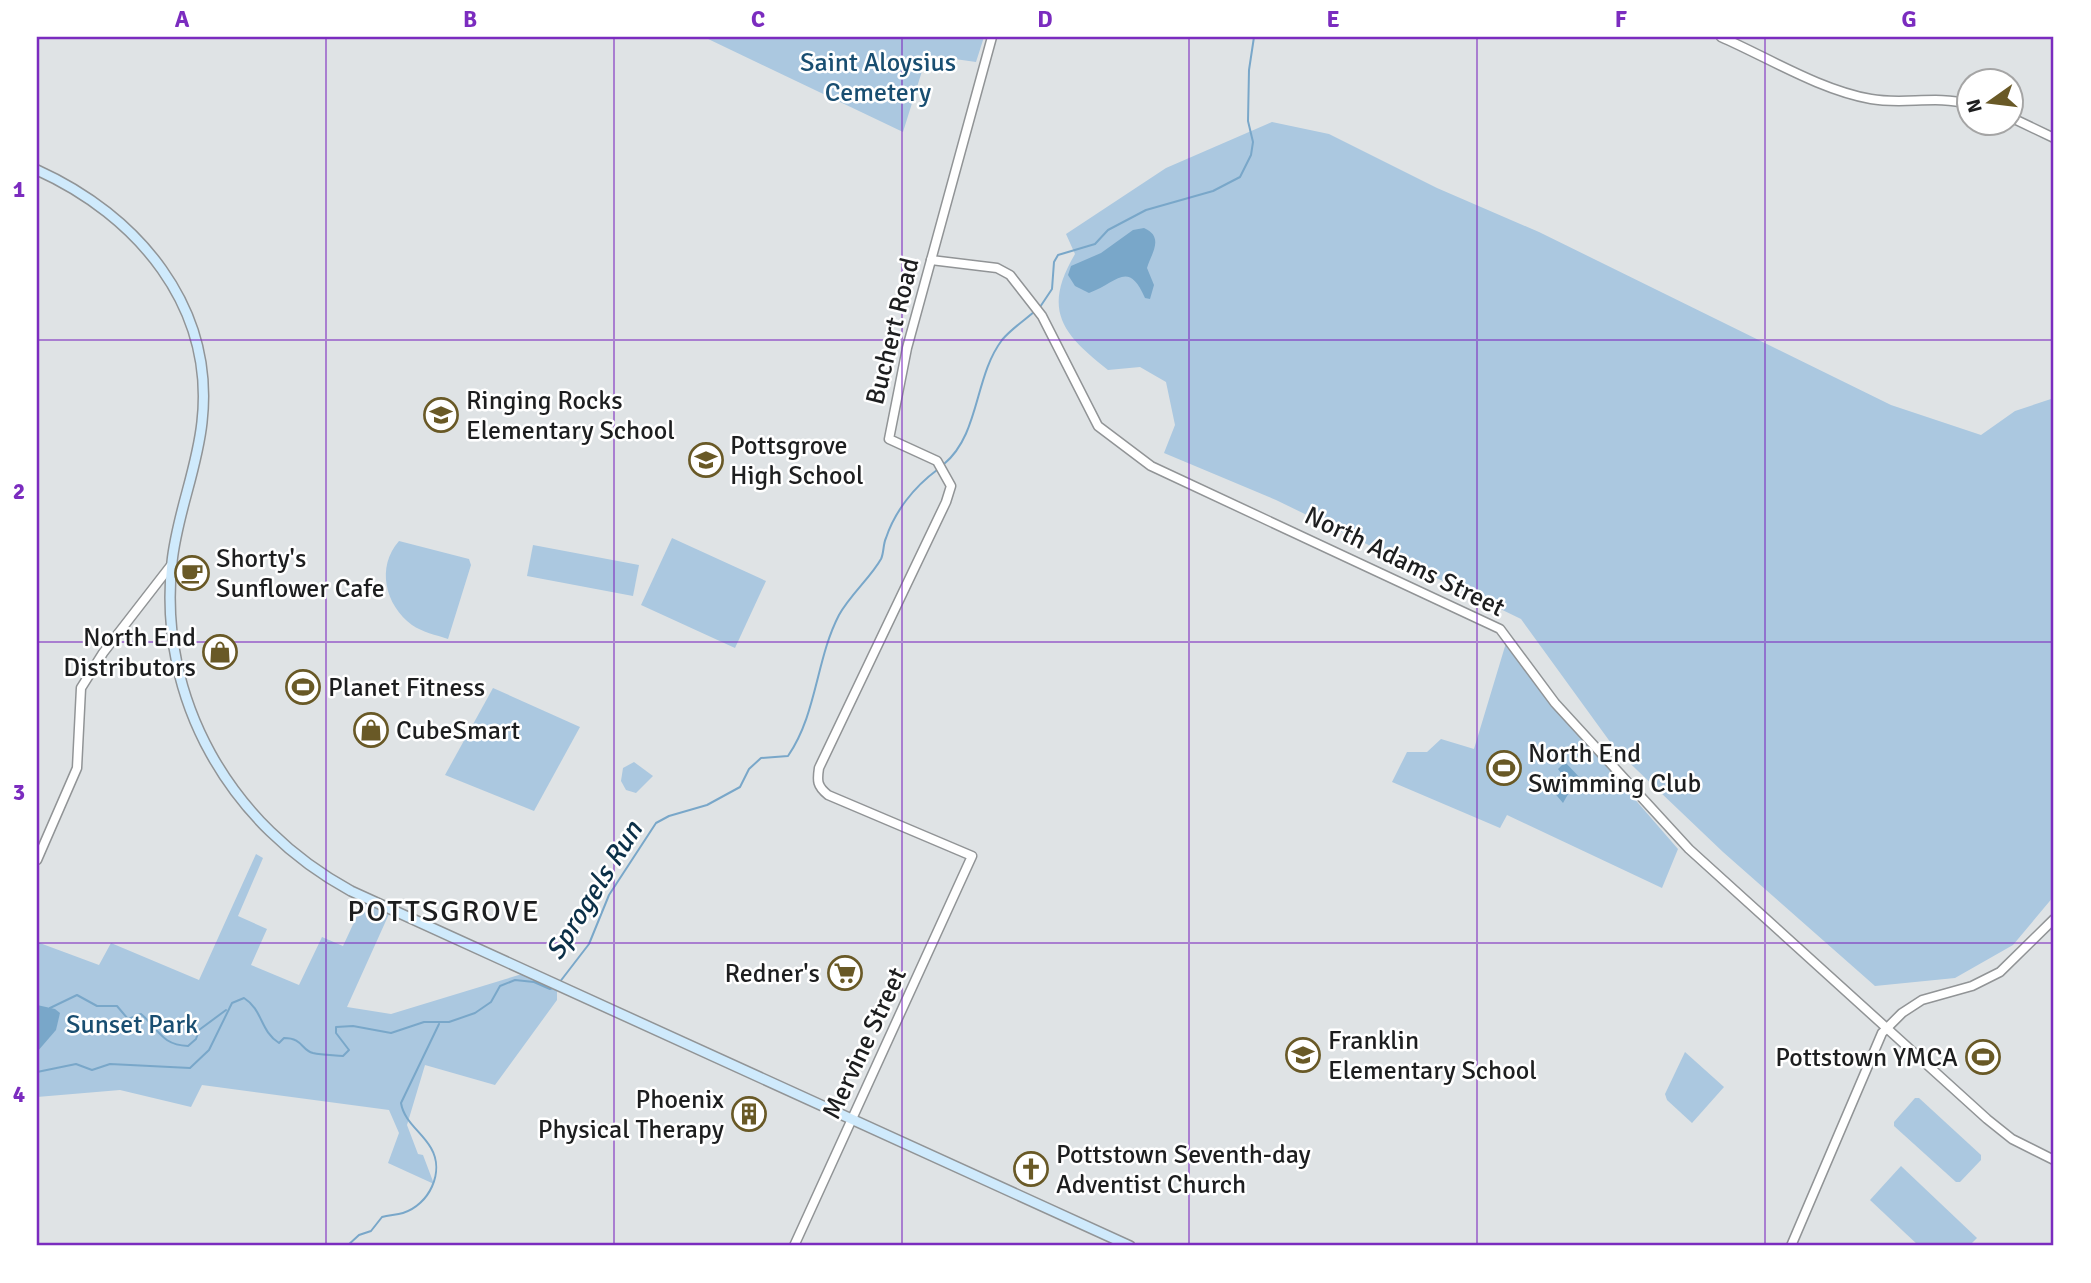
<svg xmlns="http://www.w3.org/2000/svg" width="2091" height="1283" viewBox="0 0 2091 1283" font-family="Signika,sans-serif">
<rect width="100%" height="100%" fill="#dfe3e5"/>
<g fill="#abc8e0">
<path d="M 704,37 L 984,37 L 976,62 L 927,55 L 903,132 Z"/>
<path d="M 1272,122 L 1329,134 L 1437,188 L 1539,232 L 1891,405 L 1981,435 L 2015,411 L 2054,398 L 2054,896 L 2013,945 L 1955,978 L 1875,986 L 1723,852 L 1616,750 L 1521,619 L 1276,500 L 1164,453 L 1175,425 L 1166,382 L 1140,367 L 1108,370 C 1062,334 1042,310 1075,254 L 1066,234 L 1166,168 Z"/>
<path d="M 672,538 L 766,581 L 735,648 L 641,605 Z"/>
<path d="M 399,541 L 469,559 L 471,565 L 448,639 C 436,635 422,632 412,625 C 385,605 376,567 399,541 Z"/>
<path d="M 533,545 L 639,565 L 633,596 L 527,576 Z"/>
<path d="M 1506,643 L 1534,683 L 1678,849 L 1662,888 L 1507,815 L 1500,828 L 1392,782 L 1407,752 L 1427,752 L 1441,739 L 1474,749 Z"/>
<path d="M 493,688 L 580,727 L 534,811 L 445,775 Z"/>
<path d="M 634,762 L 653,776 L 636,793 L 626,790 L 621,781 L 623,768 Z"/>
<path d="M 256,854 L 263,858 L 238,916 L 267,929 L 251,965 L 299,985 L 322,937 L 343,946 L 363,903 L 389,914 L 347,1007 L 391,1014 L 522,974 L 557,991 L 557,1000 L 495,1085 L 425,1065 L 407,1125 L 418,1154 L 423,1155 L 434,1184 L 388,1163 L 399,1133 L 389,1110 L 202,1085 L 191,1107 L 120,1090 L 37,1097 L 37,942 L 99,965 L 111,943 L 199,980 Z"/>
<path d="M 1685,1052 L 1724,1087 L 1692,1123 L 1667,1100 L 1665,1094 Z"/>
<path d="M 1915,1098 L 1919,1098 L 1981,1155 L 1981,1160 L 1960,1182 L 1956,1182 L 1894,1126 L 1894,1122 Z"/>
<path d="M 1901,1166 L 1977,1238 L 1969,1246 L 1919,1246 L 1870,1200 Z"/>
</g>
<g fill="#79a7c9">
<path d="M 1144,228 C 1165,237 1151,254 1147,268 L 1154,285 L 1150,299 L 1145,298 C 1128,259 1117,283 1089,293 L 1075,286 L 1068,275 L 1071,266 L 1101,253 L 1133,230 Z"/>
<path d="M 1565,762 L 1582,780 L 1571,789 L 1563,803 L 1552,790 L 1565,778 L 1558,769 Z"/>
<path d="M 37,1005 L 55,1009 L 60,1013 L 56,1030 L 37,1052 Z"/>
</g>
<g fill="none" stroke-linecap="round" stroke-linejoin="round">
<g stroke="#79a7c9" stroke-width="2">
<path d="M 1040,307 L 1052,289 L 1054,262 L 1058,255 L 1095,244 L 1108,230 L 1146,210 L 1213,191 L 1240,177 L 1251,155 L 1253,142 L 1248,121 L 1249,70 L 1254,37"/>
<path d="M 944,464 C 980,434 974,377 1002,340 C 1011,329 1025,320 1035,311"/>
<path d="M 559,983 L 589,944 L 609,895 L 656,823 L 669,816 L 707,805 L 740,787 L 749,769 L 761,758 L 788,756 C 817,714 816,659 839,615 C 850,595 871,577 881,559 C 884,553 883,544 886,538 C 895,511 914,487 937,470"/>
<path d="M 50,1008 L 77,995 L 97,1006 L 117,1006 L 128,1019 L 141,1014 C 159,1029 161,1045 188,1046 L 196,1039 L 199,1030 L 226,1010"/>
<path d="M 37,1072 L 76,1064 L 92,1070 L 110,1064 L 190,1068 L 209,1050 L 232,1003 L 244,998 C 263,1010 260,1031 279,1043 L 284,1038 C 303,1038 301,1050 313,1053 C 322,1055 333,1055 343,1056 L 349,1050 L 336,1033 L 336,1027 L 353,1026 L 391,1033 L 424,1022 L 449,1022 L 475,1013 L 491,1002 L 500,986 L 515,980 L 534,982 L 550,989 L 555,987"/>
<path d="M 347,1246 L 359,1235 L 371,1231 L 382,1217 C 389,1215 396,1215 403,1213 C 429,1205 445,1172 431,1148 C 422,1132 404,1122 401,1103 L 439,1024"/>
</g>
<g stroke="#919496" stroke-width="11">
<g id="tertiary">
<path d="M 1721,37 C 1769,58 1820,90 1871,99 C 1903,105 1937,95 1968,104"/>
<path d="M 2010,117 L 2054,138"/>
<path d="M 931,260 L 997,268 L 1010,275 L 1042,316 L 1098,426 L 1151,466 L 1500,629 L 1555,703 L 1689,849 L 1987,1119 L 2012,1139 L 2054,1160"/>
<path d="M 37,860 L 77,768 L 81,688 L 103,653 L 172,564"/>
<path d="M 794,1246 L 972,856 L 828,795 C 817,786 817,781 819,768 L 946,502 L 951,486 L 937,461 L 889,439 L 907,348 L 992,37"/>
<path d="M 1791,1246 L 1882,1033 L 1902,1013 L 1922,1000 L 1972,986 L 2000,972 L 2054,919"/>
</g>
</g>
<g stroke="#919496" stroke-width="12">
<path id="secondary" d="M 37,170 C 137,215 215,306 202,422 C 197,470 177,514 172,562 C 157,700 231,826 351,891 L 1130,1246"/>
</g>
<use href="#tertiary" stroke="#fff" stroke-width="8"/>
<use href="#secondary" stroke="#cfeafc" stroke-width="9"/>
</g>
<path fill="none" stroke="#7b2cbf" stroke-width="2" stroke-opacity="0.55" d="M 326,37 L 326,1246M 614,37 L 614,1246M 902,37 L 902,1246M 1189,37 L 1189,1246M 1477,37 L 1477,1246M 1765,37 L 1765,1246M 37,340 L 2054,340M 37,642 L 2054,642M 37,943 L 2054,943"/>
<defs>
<g id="school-ring" transform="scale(1.75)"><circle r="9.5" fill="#fff" stroke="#695926" stroke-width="1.5"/><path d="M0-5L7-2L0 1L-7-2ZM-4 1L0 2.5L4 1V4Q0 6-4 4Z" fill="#695926"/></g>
<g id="cafe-ring" transform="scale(1.75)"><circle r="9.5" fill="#fff" stroke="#695926" stroke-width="1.5"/><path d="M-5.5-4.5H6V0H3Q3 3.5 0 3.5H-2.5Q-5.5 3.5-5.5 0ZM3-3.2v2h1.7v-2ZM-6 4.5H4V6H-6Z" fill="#695926"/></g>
<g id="shop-ring" transform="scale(1.75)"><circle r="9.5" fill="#fff" stroke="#695926" stroke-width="1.5"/><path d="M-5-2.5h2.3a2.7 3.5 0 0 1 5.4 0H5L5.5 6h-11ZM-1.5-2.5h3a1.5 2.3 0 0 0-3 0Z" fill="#695926"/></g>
<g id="stadium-ring" transform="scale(1.75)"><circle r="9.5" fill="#fff" stroke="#695926" stroke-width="1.5"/><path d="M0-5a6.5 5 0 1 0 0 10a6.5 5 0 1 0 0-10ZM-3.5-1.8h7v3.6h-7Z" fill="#695926"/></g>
<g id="supermarket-ring" transform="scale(1.75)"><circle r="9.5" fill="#fff" stroke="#695926" stroke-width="1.5"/><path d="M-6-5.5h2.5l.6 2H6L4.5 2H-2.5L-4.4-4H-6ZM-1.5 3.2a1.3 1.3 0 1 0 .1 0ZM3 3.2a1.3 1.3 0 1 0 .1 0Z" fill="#695926"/></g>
<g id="building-ring" transform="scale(1.75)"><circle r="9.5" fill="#fff" stroke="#695926" stroke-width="1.5"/><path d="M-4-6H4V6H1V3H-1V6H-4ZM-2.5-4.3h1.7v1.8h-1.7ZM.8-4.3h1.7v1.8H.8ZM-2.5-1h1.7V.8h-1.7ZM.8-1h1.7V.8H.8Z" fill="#695926"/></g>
<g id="church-ring" transform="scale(1.75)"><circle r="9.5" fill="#fff" stroke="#695926" stroke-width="1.5"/><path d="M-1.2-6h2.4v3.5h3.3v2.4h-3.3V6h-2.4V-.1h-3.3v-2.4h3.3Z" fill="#695926"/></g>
</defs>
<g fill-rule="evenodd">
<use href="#school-ring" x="441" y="415"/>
<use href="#school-ring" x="706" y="460"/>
<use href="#cafe-ring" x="192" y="573"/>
<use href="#shop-ring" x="220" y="652"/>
<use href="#stadium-ring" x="303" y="687"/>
<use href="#shop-ring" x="371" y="730"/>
<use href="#stadium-ring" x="1504" y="768"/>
<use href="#supermarket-ring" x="845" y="973"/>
<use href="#school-ring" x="1303" y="1055"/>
<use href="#stadium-ring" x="1983" y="1057"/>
<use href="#building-ring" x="749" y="1114"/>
<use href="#church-ring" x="1031" y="1169"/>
</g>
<g text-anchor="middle" stroke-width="5" stroke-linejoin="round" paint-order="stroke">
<g font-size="26" fill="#194e71" stroke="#fff">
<text x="878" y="71">Saint Aloysius<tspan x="878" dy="30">Cemetery</tspan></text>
<text x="132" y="1033">Sunset Park</text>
</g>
<g font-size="26" fill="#1d1e1f" stroke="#fff">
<text transform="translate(892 331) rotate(-76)" y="9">Buchert Road</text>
<text transform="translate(1405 561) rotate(26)" y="9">North Adams Street</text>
<text transform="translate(864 1043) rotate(-65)" y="9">Mervine Street</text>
</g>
<g font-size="26" fill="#1d1e1f" stroke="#fff" text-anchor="start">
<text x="466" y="409">Ringing Rocks<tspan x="466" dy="30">Elementary School</tspan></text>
<text x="730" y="454">Pottsgrove<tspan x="730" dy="30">High School</tspan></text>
<text x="216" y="567">Shorty's<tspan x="216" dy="30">Sunflower Cafe</tspan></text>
<text x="196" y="646" text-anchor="end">North End<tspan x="196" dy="30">Distributors</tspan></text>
<text x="328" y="696">Planet Fitness</text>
<text x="396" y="739">CubeSmart</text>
<text x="1528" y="762">North End<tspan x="1528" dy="30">Swimming Club</tspan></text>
<text x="820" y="982" text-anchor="end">Redner's</text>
<text x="1328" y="1049">Franklin<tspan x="1328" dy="30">Elementary School</tspan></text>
<text x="1958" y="1066" text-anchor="end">Pottstown YMCA</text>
<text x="724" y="1108" text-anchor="end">Phoenix<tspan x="724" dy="30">Physical Therapy</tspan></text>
<text x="1056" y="1163">Pottstown Seventh-day<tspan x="1056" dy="30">Adventist Church</tspan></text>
</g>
<g font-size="28" font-style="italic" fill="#0b3048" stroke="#fff">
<text transform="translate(593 890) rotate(-58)" y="10">Sprogels Run</text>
</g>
<g font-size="30" letter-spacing="2" fill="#1d1e1f" stroke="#fff">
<text x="444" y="921">POTTSGROVE</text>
</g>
</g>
<rect width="2091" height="1283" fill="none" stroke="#ffffff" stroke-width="77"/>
<g transform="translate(1990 102) rotate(256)"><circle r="33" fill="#ffffff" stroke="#a5a5a5" stroke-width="2"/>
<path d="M0-5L12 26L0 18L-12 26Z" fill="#695926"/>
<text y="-10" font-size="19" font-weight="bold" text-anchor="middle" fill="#1d1e1f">N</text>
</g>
<rect x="38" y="38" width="2014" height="1206" fill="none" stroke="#7b2cbf" stroke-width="2.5"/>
<g font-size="23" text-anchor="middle" font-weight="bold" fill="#7b2cbf">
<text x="182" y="27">A</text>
<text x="470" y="27">B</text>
<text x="758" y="27">C</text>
<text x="1045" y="27">D</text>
<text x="1333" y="27">E</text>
<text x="1621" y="27">F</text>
<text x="1909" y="27">G</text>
<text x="19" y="197">1</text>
<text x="19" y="499">2</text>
<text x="19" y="800">3</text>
<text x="19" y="1102">4</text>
</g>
</svg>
